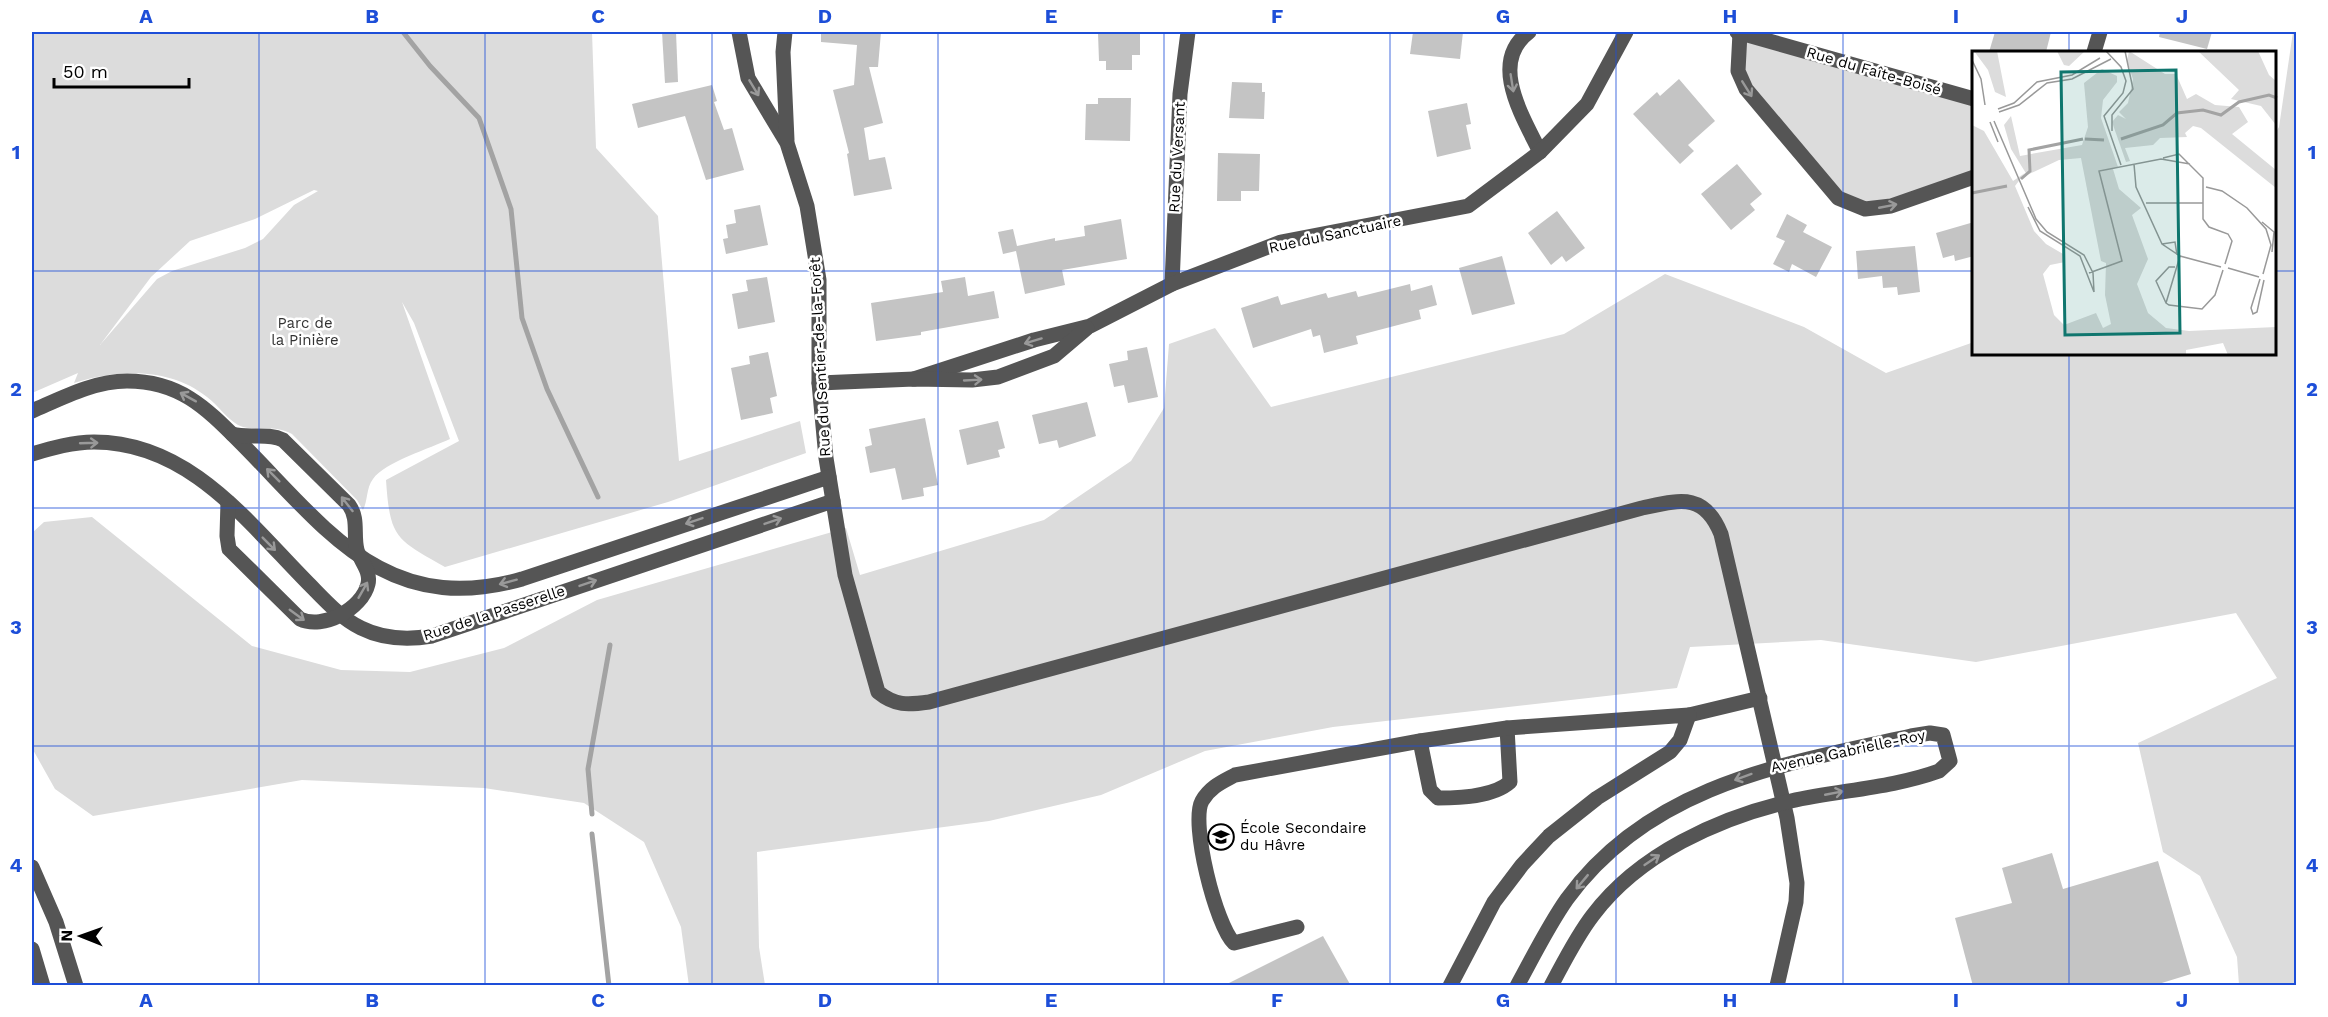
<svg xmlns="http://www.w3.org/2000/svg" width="2328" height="1017" viewBox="0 0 2328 1017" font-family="'Work Sans',sans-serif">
<rect width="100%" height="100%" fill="#fff"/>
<g fill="#dcdcdc" fill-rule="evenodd">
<path d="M 32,32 L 592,32 L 596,148 L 658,216 L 679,461 L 800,421 L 806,453 L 668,502 L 445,567 C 396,539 390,539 386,480 L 459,441 L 414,323 L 402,302 L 450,439 C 431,448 385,462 373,479 C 366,488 368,500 363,510 L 357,500 L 292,434 C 271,423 253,433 238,425 C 226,418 218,405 207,397 C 170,367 117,369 74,383 L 78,373 L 32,393 ZM 314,190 L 318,191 L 294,205 L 263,239 L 245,248 L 172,271 L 157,279 L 100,345 L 151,277 L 190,241 L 255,219 Z"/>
<path d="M 2293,32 L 2296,32 L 2296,985 L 2239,985 L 2237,957 L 2200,876 L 2163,852 L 2138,743 L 2277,678 L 2236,613 L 1976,662 L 1821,640 L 1690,647 L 1677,688 L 1333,727 L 1205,751 L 1101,795 L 989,821 L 757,852 L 759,947 L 765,985 L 689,986 L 681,927 L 644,842 L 584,803 L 484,788 L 302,780 L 93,816 L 55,789 L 32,748 L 32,533 L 44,522 L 92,517 L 252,646 L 341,670 L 410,672 L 504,648 L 597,600 L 846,528 L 860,575 L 1044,520 L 1131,461 L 1164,408 L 1169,344 L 1215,328 L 1271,407 L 1564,334 L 1665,274 L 1804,327 L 1886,373 L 1974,342 L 1974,354 L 2276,354 L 2276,132 L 2279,127 Z"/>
<path d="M 1740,33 L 1974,99 L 1974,177 L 1891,206 L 1838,198 L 1746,89 Z"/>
</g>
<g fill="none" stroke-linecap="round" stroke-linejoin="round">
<g stroke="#a3a3a3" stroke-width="5">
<path d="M 403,32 L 430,66 L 479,118 L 511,209 L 522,318 L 547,389 L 598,497"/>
<path d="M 592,814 L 588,769 L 610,645"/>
<path d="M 592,834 L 609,986"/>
</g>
</g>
<g fill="#c4c4c4">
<path d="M 662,32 L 676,32 L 678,82 L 665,83 Z"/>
<path d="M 821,32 L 881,32 L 878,67 L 869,67 L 883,123 L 864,128 L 869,160 L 885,157 L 892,189 L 854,196 L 847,154 L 849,153 L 833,90 L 854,85 L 857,45 L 821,42 Z"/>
<path d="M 1114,32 L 1140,32 L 1140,55 L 1132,55 L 1132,70 L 1106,70 L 1106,61 L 1099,61 L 1098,33 Z"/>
<path d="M 1413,32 L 1463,32 L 1460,59 L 1410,54 Z"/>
<path d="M 1995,32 L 2051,32 L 2046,52 L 1989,52 Z"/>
<path d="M 2160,32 L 2212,32 L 2207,49 L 2159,37 Z"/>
<path d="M 1679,79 L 1715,121 L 1688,145 L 1694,151 L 1680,164 L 1633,114 L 1657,92 L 1660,96 Z"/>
<path d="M 1232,82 L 1262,83 L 1262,92 L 1265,92 L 1264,119 L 1229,118 Z"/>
<path d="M 712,85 L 717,101 L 714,102 L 724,130 L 732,128 L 744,170 L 706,180 L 685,116 L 638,128 L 632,104 Z"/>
<path d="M 1098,98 L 1131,98 L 1130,141 L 1085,140 L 1086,104 L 1098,104 Z"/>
<path d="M 1467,103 L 1471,124 L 1466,125 L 1471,149 L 1437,157 L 1428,111 Z"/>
<path d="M 1218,153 L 1260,154 L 1259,191 L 1241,191 L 1241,201 L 1217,201 Z"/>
<path d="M 1737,164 L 1762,194 L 1750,204 L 1755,210 L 1731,230 L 1701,194 Z"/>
<path d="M 760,205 L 768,245 L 726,254 L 723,239 L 728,238 L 726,225 L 736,223 L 734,210 Z"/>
<path d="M 1557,211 L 1585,248 L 1566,262 L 1562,256 L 1551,265 L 1528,233 Z"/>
<path d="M 1787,214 L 1807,225 L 1803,232 L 1832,247 L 1816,277 L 1792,264 L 1789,272 L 1773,264 L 1785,241 L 1776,237 Z"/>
<path d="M 1121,219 L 1127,259 L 1062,270 L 1065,285 L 1025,294 L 1016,251 L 1003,254 L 998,232 L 1013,229 L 1017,246 L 1055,238 L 1055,241 L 1085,236 L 1084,226 Z"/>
<path d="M 1974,222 L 1974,256 L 1955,261 L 1954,255 L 1943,258 L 1936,233 Z"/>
<path d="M 1915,246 L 1920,292 L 1898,295 L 1897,287 L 1883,288 L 1882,276 L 1858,279 L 1856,251 Z"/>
<path d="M 1502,256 L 1515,304 L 1472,315 L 1459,268 Z"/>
<path d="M 767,277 L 775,322 L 738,329 L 732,294 L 748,291 L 746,280 Z"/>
<path d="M 965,277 L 968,296 L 994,291 L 999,318 L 921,332 L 921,335 L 876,341 L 871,303 L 943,292 L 941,281 Z"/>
<path d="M 1410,284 L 1411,291 L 1432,285 L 1437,305 L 1419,310 L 1421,319 L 1356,336 L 1358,344 L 1324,353 L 1320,335 L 1313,337 L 1311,329 L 1253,348 L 1241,308 L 1278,296 L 1281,305 L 1326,293 L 1328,298 L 1356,291 L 1358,297 Z"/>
<path d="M 1147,347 L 1158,397 L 1128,403 L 1124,385 L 1114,387 L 1109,364 L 1128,360 L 1127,351 Z"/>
<path d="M 768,352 L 777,396 L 770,398 L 773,413 L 741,420 L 731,368 L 750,364 L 749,356 Z"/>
<path d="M 1087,402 L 1096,436 L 1059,448 L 1057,440 L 1039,444 L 1032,415 Z"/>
<path d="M 925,418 L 938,485 L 923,488 L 924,496 L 902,500 L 895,468 L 870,473 L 865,447 L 872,445 L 869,429 Z"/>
<path d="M 998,421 L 1005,448 L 998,450 L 1000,457 L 967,465 L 959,430 Z"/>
<path d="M 2052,853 L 2063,889 L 2158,861 L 2191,974 L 2152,986 L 1973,986 L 1955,918 L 2012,903 L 2002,868 Z"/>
<path d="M 1323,936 L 1351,986 L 1223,986 Z"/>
</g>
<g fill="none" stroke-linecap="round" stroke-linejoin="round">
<g stroke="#555" stroke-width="15">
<path d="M 739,32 L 748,78 L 787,143 L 807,206 L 819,280 L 819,383 L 826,458 L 845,575 L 878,692 C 895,706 908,705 929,702 L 1642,508 C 1680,500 1704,492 1721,534 L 1787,818 L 1797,883 L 1796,902 L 1777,986"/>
<path d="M 785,32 L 783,52 L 787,140"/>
<path d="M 1529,32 C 1488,62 1523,117 1540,152"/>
<path d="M 1737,32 L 1974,99"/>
<path d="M 1740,33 L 1738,71 L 1746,89 L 1838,198 L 1865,209 L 1891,206 L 1974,177"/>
<path d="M 2094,52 L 2100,32"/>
<path d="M 1172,284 L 1180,94 L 1188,32"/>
<path d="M 914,379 L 1034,340 L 1090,326 L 1172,284 L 1281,242 L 1468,206 L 1540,152 L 1587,104 L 1626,32"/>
<path d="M 819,383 L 914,379 L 972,380 L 998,377 L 1054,356 L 1087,328"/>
<path d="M 32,411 C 62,398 94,381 127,381 C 179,381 205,407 239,441 C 326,528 384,618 522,579 L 829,477"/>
<path d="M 32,454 C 52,448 73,442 94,442 C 188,442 246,520 306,581 C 323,598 339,617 361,628 C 383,639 408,640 432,636 L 833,501"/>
<path d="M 228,502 L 227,536 L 229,549 L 300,619 C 323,630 362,609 368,584 C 371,571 361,562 357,550 C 353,534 359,519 349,505 L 283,440 C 267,432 249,439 232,434"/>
<path d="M 1689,715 L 1760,698"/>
<path d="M 1420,741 L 1430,790 L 1438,798 C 1460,798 1493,797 1510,782 L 1507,728"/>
<path d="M 32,867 L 56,922 L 76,986"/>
<path d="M 1297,927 L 1234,943 C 1216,926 1190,823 1202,801 C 1210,787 1222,782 1235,775 L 1420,741 L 1507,728 L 1689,715 L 1680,740 L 1670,752 L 1597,798 L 1549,836 L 1522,865 L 1494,902 L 1450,986"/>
<path d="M 32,949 L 43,986"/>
<path d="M 1517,986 C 1533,957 1548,926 1567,899 C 1650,785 1783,764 1911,736 L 1930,733 L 1943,735 L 1950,761 L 1939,771 C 1892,788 1840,790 1791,801 C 1718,818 1639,854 1593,915 C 1576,937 1564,962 1551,986"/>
</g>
</g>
<defs><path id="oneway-shaft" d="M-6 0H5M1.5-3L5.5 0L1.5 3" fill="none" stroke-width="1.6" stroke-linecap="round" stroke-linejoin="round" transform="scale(1.5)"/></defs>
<g stroke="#999">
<use href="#oneway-shaft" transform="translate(1512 83) rotate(81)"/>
<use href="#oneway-shaft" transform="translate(754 88) rotate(59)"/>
<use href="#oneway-shaft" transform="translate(1747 89) rotate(58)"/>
<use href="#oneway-shaft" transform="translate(1888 206) rotate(-11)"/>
<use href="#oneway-shaft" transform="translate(1033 341) rotate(163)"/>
<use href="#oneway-shaft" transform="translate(973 380) rotate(-3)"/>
<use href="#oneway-shaft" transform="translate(188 397) rotate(-151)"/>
<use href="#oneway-shaft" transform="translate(89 443) rotate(-2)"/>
<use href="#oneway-shaft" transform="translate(273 475) rotate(-135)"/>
<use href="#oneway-shaft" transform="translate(347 504) rotate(-128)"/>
<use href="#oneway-shaft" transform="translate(694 521) rotate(161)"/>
<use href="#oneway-shaft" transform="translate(773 521) rotate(-19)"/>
<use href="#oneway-shaft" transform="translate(269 544) rotate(45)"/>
<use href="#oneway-shaft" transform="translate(508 582) rotate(165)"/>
<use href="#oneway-shaft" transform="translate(588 583) rotate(-19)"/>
<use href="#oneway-shaft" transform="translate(363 590) rotate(-60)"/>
<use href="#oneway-shaft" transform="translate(297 615) rotate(36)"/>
<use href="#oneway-shaft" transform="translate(1743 777) rotate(160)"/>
<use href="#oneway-shaft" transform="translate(1834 793) rotate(-11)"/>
<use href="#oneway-shaft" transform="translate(1652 860) rotate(-34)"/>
<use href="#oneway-shaft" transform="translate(1582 882) rotate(130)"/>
</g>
<path fill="none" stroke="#1d4ed8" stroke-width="1.5" stroke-opacity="0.55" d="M 259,32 L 259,986M 485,32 L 485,986M 712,32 L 712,986M 938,32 L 938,986M 1164,32 L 1164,986M 1390,32 L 1390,986M 1616,32 L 1616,986M 1843,32 L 1843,986M 2069,32 L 2069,52M 32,271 L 1974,271M 2276,271 L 2296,271M 2069,354 L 2069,986M 32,508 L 2296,508M 32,746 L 2296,746"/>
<defs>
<g id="school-ring" transform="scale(1.35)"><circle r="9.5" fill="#fff" stroke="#000" stroke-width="1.5"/><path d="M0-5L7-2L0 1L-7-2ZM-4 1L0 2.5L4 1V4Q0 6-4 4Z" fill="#000"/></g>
</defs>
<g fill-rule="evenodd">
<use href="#school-ring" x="1221" y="837"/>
</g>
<g text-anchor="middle" stroke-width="5" stroke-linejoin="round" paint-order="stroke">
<g font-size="15" fill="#000" stroke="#fff">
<text transform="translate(1874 71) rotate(16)" y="5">Rue du Faîte-Boisé</text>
<text transform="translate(1177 157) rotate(-87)" y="5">Rue du Versant</text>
<text transform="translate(1335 234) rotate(-12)" y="5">Rue du Sanctuaire</text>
<text transform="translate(820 357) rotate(-93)" y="5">Rue du Sentier-de-la-Forêt</text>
<text transform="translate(494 613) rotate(-18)" y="5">Rue de la Passerelle</text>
<text transform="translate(1848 751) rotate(-12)" y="5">Avenue Gabrielle-Roy</text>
</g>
<g font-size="15" fill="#333" stroke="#fff">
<text x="305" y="328">Parc de<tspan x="305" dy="17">la Pinière</tspan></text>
</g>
<g font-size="15" fill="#000" stroke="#fff" text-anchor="start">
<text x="1240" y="833">École Secondaire<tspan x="1240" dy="17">du Hâvre</tspan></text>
</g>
</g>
<g transform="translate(1972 51)">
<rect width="304" height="304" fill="#fff"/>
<path d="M 2,0 L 25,0 L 34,46 L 23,41 L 16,19 ZM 85,0 L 113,0 L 97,15 L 92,14 ZM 157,0 L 193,23 L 204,23 L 215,48 L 224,43 L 243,54 L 267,56 L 276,71 L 260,83 L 304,119 L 304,137 L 229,77 L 221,75 L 213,82 L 215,86 L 188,87 L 181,94 L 153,97 L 158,110 L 154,111 L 140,71 L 146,64 L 154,68 L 147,61 L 156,52 L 161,28 L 155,10 ZM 226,0 L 286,0 L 297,24 L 304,30 L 304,74 L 289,55 L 259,48 L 267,39 ZM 130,18 L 145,25 L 145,31 L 131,49 L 129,67 L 146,116 L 141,118 L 147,138 L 169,157 L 160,164 L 176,208 L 165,233 L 176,262 L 194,277 L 217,280 L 304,276 L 304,304 L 256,304 L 251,292 L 214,299 L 214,304 L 0,304 L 0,74 L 12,80 L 41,130 L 53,122 L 43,135 L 62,180 L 74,193 L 91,203 L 93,211 L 78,214 L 71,223 L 82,264 L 92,274 L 124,262 L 131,277 L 139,273 L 133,244 L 134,212 L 129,210 L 109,107 L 87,109 L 55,124 L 39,98 L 32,74 L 39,65 L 48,105 L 110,94 L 116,76 L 112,32 Z" fill="#dcdcdc"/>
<path fill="none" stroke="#a3a3a3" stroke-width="3" d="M 113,88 L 132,89M 149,88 L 191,74 L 205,62 L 231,59 L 249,64 L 267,51 L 297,44 L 305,47M 49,128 L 58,120 L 57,99 L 111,88M 0,142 L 35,135"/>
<path fill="none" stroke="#999" stroke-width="1.5" d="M 134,0 L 149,16 L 154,30 L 151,42 L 132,65 L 149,114M 0,9 L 9,28 L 13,54M 26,58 L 42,52 L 65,31 L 100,24 L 128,7M 27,61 L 47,54 L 75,32 L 100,28 L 139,8M 22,70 L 64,168 L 75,181 L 112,204 L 121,222 L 122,241M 18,71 L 26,91M 140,80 L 140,64 L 161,38 L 153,0M 191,107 L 207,103 L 231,127 L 231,168 L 237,176 L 256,183 L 260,190 L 253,213M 162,113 L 164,136 L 190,193 L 208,205 L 249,216M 234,136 L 250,140 L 275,157 L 294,178 L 299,194 L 291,223M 174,152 L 231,152M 56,156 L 68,180 L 108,205 L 122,241M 290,171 L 302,181 L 300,201M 190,193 L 203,191 L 205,204M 208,205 L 194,252 L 197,254 L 230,258 L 243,244 L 251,219M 256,217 L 287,226M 117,222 L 150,210 L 127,120 L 189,108 L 218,113M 288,228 L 279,257 L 281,263 L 285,261 L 292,229M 194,252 L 184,230 L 197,216 L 203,216"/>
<path fill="#0f766e" fill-opacity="0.15" stroke="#0f766e" stroke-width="3" d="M 204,19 L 208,282 L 93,284 L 89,21 Z"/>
<rect width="304" height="304" fill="none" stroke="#000" stroke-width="3"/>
</g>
<rect width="2328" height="1017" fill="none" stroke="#ffffff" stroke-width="66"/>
<g transform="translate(81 936) rotate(271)" stroke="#ffffff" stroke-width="4.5" paint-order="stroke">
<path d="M0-4.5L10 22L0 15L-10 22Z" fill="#000000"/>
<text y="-9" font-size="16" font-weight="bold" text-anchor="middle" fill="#000000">N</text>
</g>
<path d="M54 78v9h135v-9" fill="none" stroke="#000000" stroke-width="3"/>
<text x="63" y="78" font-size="18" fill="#000000" stroke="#ffffff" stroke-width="4.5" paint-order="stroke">50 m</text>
<rect x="33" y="33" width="2262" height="951" fill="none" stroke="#1d4ed8" stroke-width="2"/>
<g font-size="20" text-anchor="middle" font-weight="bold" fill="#1d4ed8">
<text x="146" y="23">A</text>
<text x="372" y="23">B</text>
<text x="598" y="23">C</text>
<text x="825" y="23">D</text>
<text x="1051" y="23">E</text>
<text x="1277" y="23">F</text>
<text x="1503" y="23">G</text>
<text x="1730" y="23">H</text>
<text x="1956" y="23">I</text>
<text x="2182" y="23">J</text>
<text x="16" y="159">1</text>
<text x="2312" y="159">1</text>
<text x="16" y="396">2</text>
<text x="2312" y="396">2</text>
<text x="16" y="634">3</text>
<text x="2312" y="634">3</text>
<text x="16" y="872">4</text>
<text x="2312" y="872">4</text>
<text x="146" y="1007">A</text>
<text x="372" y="1007">B</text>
<text x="598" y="1007">C</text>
<text x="825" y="1007">D</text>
<text x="1051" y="1007">E</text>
<text x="1277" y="1007">F</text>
<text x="1503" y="1007">G</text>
<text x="1730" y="1007">H</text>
<text x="1956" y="1007">I</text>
<text x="2182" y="1007">J</text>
</g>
</svg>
